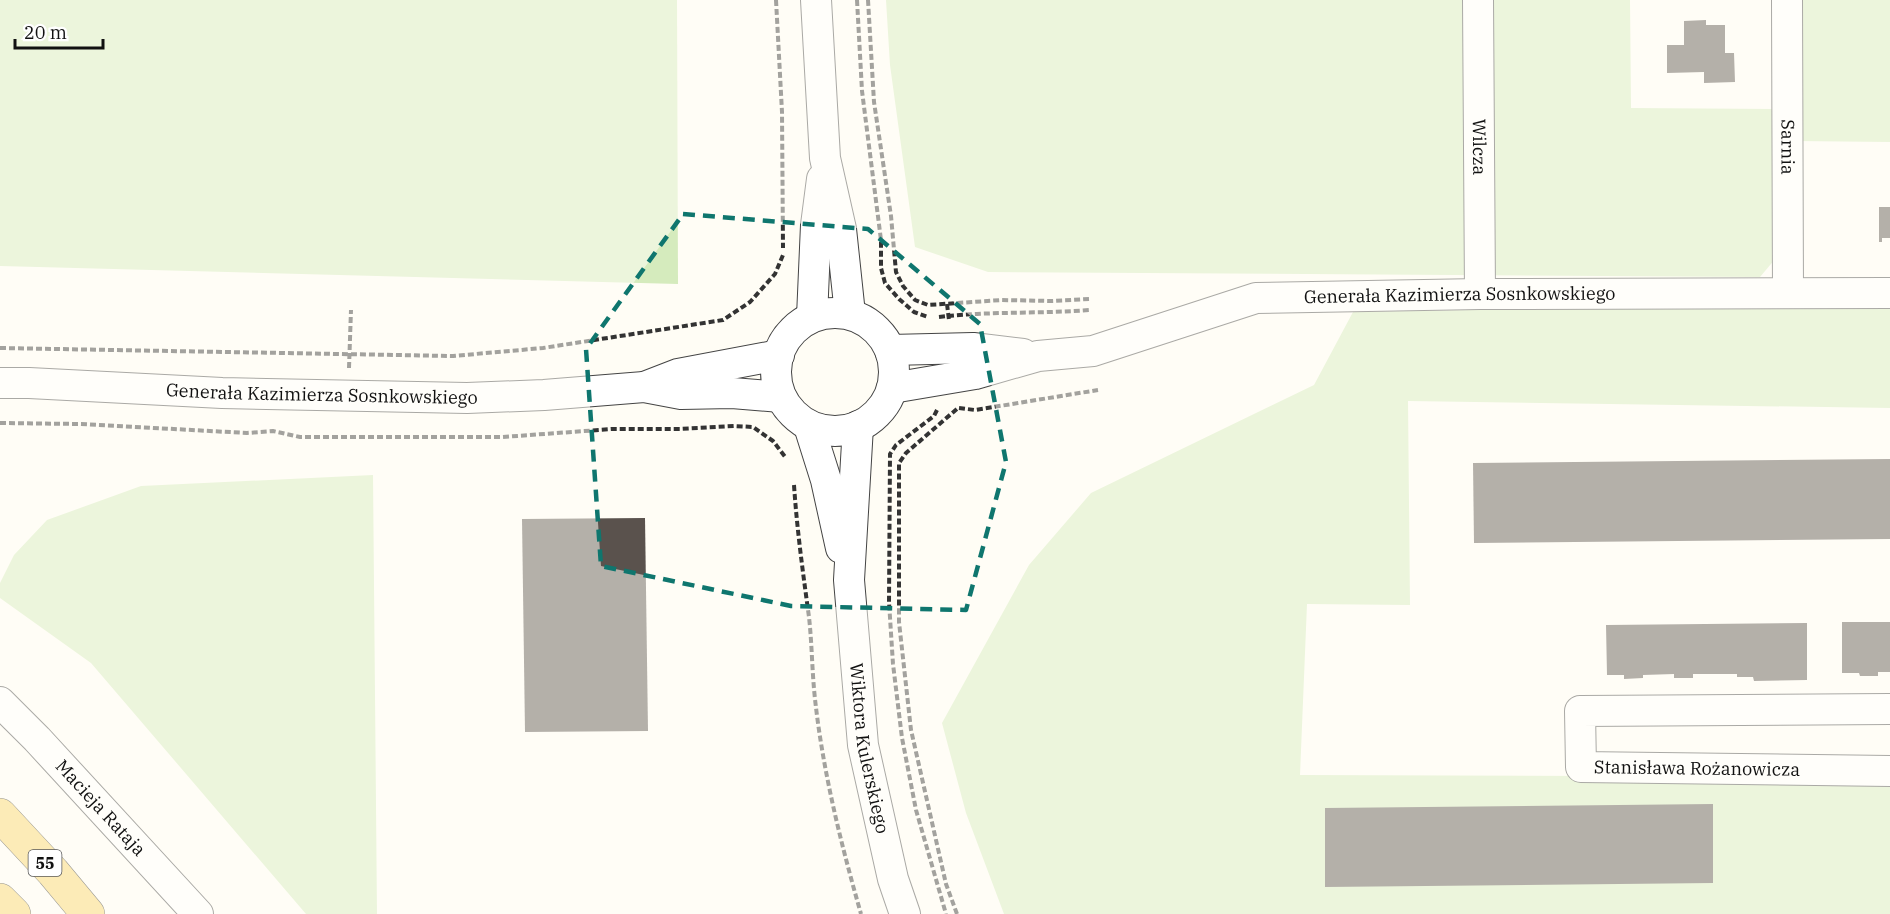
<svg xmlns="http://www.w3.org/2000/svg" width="1890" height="914" viewBox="0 0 1890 914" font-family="'IBM Plex Serif',serif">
<rect width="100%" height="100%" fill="#fffdf5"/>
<g fill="#d5ebbd">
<path d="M 0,0 L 677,0 L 678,284 L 0,266 Z"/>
<path d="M 886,0 L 1630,0 L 1631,108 L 1774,109 L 1776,258 L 1760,277 L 988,272 L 915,247 L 890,65 Z"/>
<path d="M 1795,0 L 1890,0 L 1890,142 L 1795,141 Z"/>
<path d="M 1765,305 L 1799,309 L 1890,306 L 1890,408 L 1408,401 L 1410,605 L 1307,604 L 1300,775 L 1890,777 L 1890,914 L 1004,914 L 966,813 L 942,723 L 1029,565 L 1091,493 L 1314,385 L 1353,312 Z"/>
<path d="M 373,475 L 377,914 L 306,914 L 91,663 L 0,598 L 0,583 L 14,555 L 47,520 L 141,486 Z"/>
</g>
<g fill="#5a524d">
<path d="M 1706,20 L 1706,25 L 1725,25 L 1725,53 L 1734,53 L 1735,82 L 1704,83 L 1704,72 L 1667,73 L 1667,45 L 1684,45 L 1684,21 Z"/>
<path d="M 1879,207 L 1890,207 L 1890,238 L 1882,238 L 1882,242 L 1879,242 Z"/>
<path d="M 1890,459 L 1890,539 L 1474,543 L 1473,463 Z"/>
<path d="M 645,518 L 648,731 L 525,732 L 522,519 Z"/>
<path d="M 1842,622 L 1890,622 L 1890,672 L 1878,672 L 1878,676 L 1860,676 L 1859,673 L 1842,673 Z"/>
<path d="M 1807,623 L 1807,680 L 1754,681 L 1753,677 L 1737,677 L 1737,674 L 1693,674 L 1693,678 L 1674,678 L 1674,674 L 1643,675 L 1643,678 L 1624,679 L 1624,675 L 1607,675 L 1606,625 Z"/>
<path d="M 1713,804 L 1713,883 L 1325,887 L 1325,808 Z"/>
</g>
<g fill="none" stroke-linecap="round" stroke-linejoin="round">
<g stroke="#444" stroke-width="32">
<g id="minor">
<path d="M 816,0 L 825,158 L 841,229 L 850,314"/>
<path id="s1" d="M 1478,0 L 1480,294"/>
<path id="s2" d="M 1787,0 L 1788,293"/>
<circle cx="835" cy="372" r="59"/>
<path d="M 812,317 L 816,225 L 822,179"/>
<path d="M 890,350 L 973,348 L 1023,354"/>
<path id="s3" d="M 0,383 L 29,383 L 222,393 L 467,398 L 544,395 L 644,387 L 681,394 L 732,393 L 781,397"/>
<path d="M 647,386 L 678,374 L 779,355"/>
<path id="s4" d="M 892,388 L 975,374 L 1038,356 L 1093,351 L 1256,298 L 1480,294 L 1890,293"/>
<path d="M 809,426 L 826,480 L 841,548"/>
<path id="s5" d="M 858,426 L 849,580 L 863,745 L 893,879 L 905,914"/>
<path id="s6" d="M 0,702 L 37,739 L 198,914"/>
<path id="s7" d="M 1890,709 L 1580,711 L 1581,767 L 1890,771"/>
</g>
</g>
<g stroke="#222" stroke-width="34">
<g id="primary">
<path d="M 0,815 L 53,872 L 88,914"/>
<path d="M 0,900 L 14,914"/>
</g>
</g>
<g stroke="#333" stroke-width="4" stroke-dasharray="6 3" stroke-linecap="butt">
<path d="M 776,0 L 782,112 L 783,248"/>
<path d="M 857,0 L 862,91 L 881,240 L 881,268 L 885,283 L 899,299 L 914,312 L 928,317"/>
<path d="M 868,0 L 874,102 L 891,216 L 896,272 L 903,286 L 915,300 L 928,305 L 1002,300 L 1051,301 L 1089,299"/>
<path d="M 947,304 L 949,320"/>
<path d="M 939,317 C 989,311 1039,314 1090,310"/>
<path d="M 0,348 L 453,356 L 543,348 L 723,320 L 750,302 L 775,274 L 783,255"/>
<path d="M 349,368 L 351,310"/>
<path d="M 959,408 L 975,410 L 1098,390"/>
<path d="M 937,410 L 934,416 L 896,445 L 890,454 L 889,602 L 893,664 L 902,738 L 916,810 L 946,914"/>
<path d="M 0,423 L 81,424 L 247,433 L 273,431 L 300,437 L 503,437 L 612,429 L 680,429 L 734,426 L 753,427 L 773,441 L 786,458"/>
<path d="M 794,485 C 797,530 803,573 809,617 C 812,644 812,672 815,699 C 823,772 841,844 861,914"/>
<path d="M 957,914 L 946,884 L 911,730 L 899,622 L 899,463 L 906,453 L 958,408"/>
</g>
<use href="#minor" stroke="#fff" stroke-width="30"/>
<use href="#primary" stroke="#f9d66b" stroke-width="33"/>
</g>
<path d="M0 0H1890V914H0ZM 683,214 L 868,229 L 980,324 L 1006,462 L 966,610 L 791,606 L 601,566 L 586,349 Z" fill="#fffdf5" fill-opacity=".55" fill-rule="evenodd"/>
<path fill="none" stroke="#0f766e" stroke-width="4.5" stroke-dasharray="12 8" stroke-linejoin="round" d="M 683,214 L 868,229 L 980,324 L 1006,462 L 966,610 L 791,606 L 601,566 L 586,349 Z"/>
<g text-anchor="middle" stroke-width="6" stroke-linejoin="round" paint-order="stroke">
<rect fill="#fff" stroke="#585858" stroke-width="1.5" x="28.5" y="850" width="33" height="26" rx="4.5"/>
<g font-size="16" font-weight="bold" fill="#111">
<text x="45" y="869">55</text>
</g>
<g font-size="18" fill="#111" stroke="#fff">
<text dy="6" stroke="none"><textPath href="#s1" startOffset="147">Wilcza</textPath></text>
<text dy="6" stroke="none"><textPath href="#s2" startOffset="147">Sarnia</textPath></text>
<text dy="6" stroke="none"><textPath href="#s4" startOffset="580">Generała Kazimierza Sosnkowskiego</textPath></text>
<text dy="6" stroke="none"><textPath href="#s3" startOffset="322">Generała Kazimierza Sosnkowskiego</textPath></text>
<text dy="6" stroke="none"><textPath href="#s5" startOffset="324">Wiktora Kulerskiego</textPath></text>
<text dy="6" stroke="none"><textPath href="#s7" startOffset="482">Stanisława Rożanowicza</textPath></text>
<text dy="6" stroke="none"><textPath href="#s6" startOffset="146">Macieja Rataja</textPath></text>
</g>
</g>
<path d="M15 39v9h88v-9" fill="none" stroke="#111111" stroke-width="3"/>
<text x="24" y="39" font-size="18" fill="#111111" stroke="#ffffff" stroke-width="4.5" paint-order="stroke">20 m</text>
</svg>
